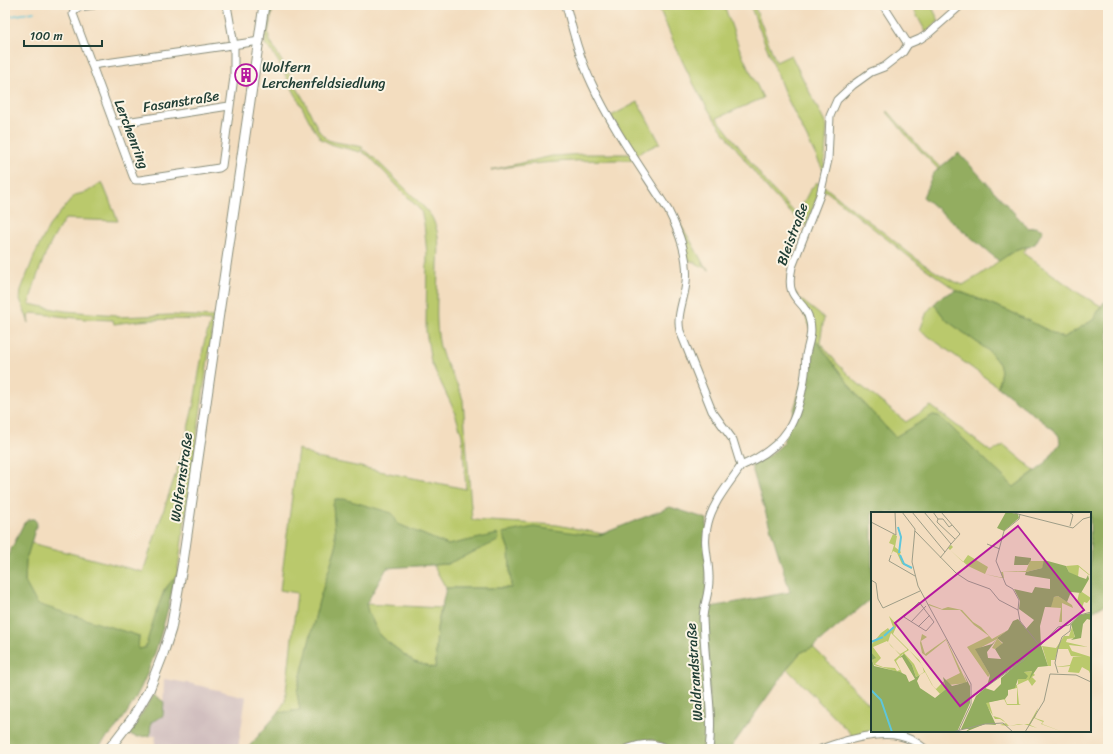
<svg xmlns="http://www.w3.org/2000/svg" width="1113" height="754" viewBox="0 0 1113 754" font-family="Sriracha,sans-serif">
<rect width="100%" height="100%" fill="#fcf5e5"/>
<filter id="ink" filterUnits="userSpaceOnUse"><feTurbulence type="fractalNoise" baseFrequency=".025" numOctaves="2"/><feDisplacementMap in="SourceGraphic" scale="8" xChannelSelector="R" yChannelSelector="G"/><feConvolveMatrix kernelMatrix="1 2 1 2 8 2 1 2 1" color-interpolation-filters="sRGB"/></filter>
<filter id="wash" filterUnits="userSpaceOnUse"><feTurbulence type="fractalNoise" baseFrequency=".012" numOctaves="4" result="noise"/><feDisplacementMap in="SourceGraphic" scale="16" xChannelSelector="R" yChannelSelector="G"/><feGaussianBlur stdDeviation="0.9" result="paint"/><feColorMatrix in="noise" values="0 0 0 0 0 0 0 0 0 0 0 0 0 0 0 0 0 1.4 0 .05"/><feComposite in="paint" operator="in"/></filter>
<g filter="url(#wash)">
<rect width="100%" height="100%" fill="#f3ddbf"/>
<path fill="#d1bfbf" d="M 164,679 L 193,684 L 246,697 L 238,749 L 154,749 L 156,736 L 150,736 L 151,722 L 163,716 Z"/>
<g fill="#bac96c" stroke="#6c8350">
<path d="M 271,5 L 272,12 L 268,33 L 270,41 L 304,100 L 319,131 L 328,140 L 335,142 L 363,147 L 360,152 L 333,145 L 321,139 L 312,126 L 279,63 L 271,50 L 265,45 L 265,36 L 270,19 Z"/>
<path d="M 658,5 L 724,5 L 740,50 L 763,98 L 717,118 L 769,186 L 797,215 L 810,190 L 817,182 L 821,187 L 806,226 C 781,206 761,182 742,156 C 733,144 723,132 715,120 C 691,84 674,44 658,5 Z"/>
<path d="M 750,5 L 754,5 L 776,62 L 791,55 L 827,127 L 824,172 L 785,94 Z"/>
<path d="M 911,5 L 931,5 L 939,21 L 926,32 Z"/>
<path d="M 638,102 L 660,143 L 635,155 L 611,116 Z"/>
<path d="M 888,111 L 922,150 L 940,167 L 938,169 L 911,141 L 887,112 Z"/>
<path d="M 363,150 L 370,154 L 422,205 C 426,210 432,215 434,222 C 440,235 439,251 438,264 C 438,291 434,320 440,347 C 445,366 458,381 463,400 L 472,520 L 557,525 L 603,534 L 597,536 L 503,534 L 509,550 L 511,588 L 446,588 L 433,565 L 447,564 L 498,535 L 448,545 L 398,524 L 333,505 L 336,547 L 319,601 L 297,692 L 300,710 L 278,713 L 285,701 L 297,593 L 280,590 L 298,449 L 317,458 L 466,489 L 462,435 L 454,410 L 431,362 L 426,331 L 427,254 L 424,223 L 421,211 L 369,156 L 362,152 Z"/>
<path d="M 584,154 L 630,154 L 632,160 C 583,160 539,161 491,170 L 552,156 Z"/>
<path d="M 102,182 L 118,221 L 65,219 C 47,245 37,273 29,304 L 65,311 L 117,315 L 117,317 L 172,315 L 214,317 L 177,576 L 164,590 L 145,648 L 138,649 L 139,636 L 37,605 L 25,583 L 26,560 L 31,543 L 143,572 L 181,458 L 194,403 L 204,343 L 211,321 C 178,318 147,319 114,324 L 113,320 L 85,319 L 32,313 L 28,316 L 29,323 L 20,299 L 21,290 L 35,254 L 49,226 L 75,195 L 87,192 Z"/>
<path d="M 824,186 C 843,202 863,217 883,232 C 908,252 932,274 963,285 C 970,280 978,277 984,272 C 996,264 1013,247 1027,247 L 1023,253 L 1080,294 L 1101,306 L 1093,320 L 1063,338 L 1009,311 L 956,290 L 912,259 L 826,191 L 822,191 Z"/>
<path d="M 670,210 L 689,238 L 704,265 L 710,270 L 687,259 Z"/>
<path d="M 794,291 L 800,299 L 824,318 L 820,342 L 837,363 L 855,381 L 906,422 L 931,406 L 991,452 L 1004,445 L 1035,471 L 1014,487 L 939,416 L 933,415 L 895,437 L 859,398 L 813,336 L 813,333 Z"/>
<path d="M 934,304 L 946,320 L 989,351 L 999,364 L 1001,370 L 998,387 L 920,330 L 927,312 Z"/>
<path d="M 366,604 L 441,608 L 437,628 L 435,668 L 414,662 L 380,636 L 368,612 Z"/>
<path d="M 813,647 L 872,707 L 872,731 L 898,731 L 900,733 L 853,737 L 849,732 L 787,669 L 800,653 Z"/>
</g>
<g fill="#93ad60" stroke="#59754a">
<path d="M 959,153 L 1028,228 L 1035,227 L 1043,230 L 1035,244 L 1029,247 L 1025,247 L 1017,249 L 999,261 L 923,197 L 933,174 L 940,167 Z"/>
<path d="M 956,290 L 1009,311 L 1063,338 L 1093,320 L 1104,302 L 1108,303 L 1108,603 L 1090,613 L 1090,513 L 872,513 L 872,598 L 813,647 L 800,653 L 790,665 L 730,749 L 711,749 L 706,608 L 790,592 L 751,465 L 770,455 L 785,442 L 783,440 L 786,436 L 808,363 L 813,336 L 859,398 L 895,437 L 933,415 L 939,416 L 1014,487 L 1044,465 L 1060,443 L 1059,436 L 1054,430 L 998,387 L 1001,370 L 999,364 L 989,351 L 946,320 L 934,304 L 941,297 Z"/>
<path d="M 335,499 L 344,499 L 392,513 L 398,524 L 448,545 L 498,534 L 499,538 L 498,541 L 447,564 L 387,568 L 366,604 L 368,612 L 380,636 L 414,662 L 435,668 L 437,628 L 446,588 L 511,588 L 509,550 L 503,533 L 534,527 L 597,536 L 670,507 L 707,519 L 706,597 L 708,717 L 707,749 L 673,749 L 664,744 L 649,739 L 620,749 L 247,749 L 278,713 L 300,710 L 297,692 L 319,601 L 336,547 L 333,505 Z"/>
<path d="M 30,519 L 34,519 L 37,523 L 26,560 L 25,582 L 37,604 L 139,636 L 138,649 L 145,648 C 151,631 160,589 174,579 L 175,580 C 164,625 153,671 128,711 C 120,725 107,737 97,749 L 5,749 L 5,562 L 24,523 Z"/>
<path d="M 154,695 L 164,702 L 163,716 L 151,722 L 150,736 L 137,737 L 128,734 Z"/>
</g>
<g fill="none" stroke-linecap="round" stroke-linejoin="round">
<path stroke="#5ec6db" stroke-width="1.5" d="M 6,17 L 34,12"/>
</g>
</g>
<g filter="url(#ink)">
<g fill="none" stroke-linecap="round" stroke-linejoin="round">
<g stroke="#898d7a" stroke-width="9">
<g id="minor">
<path d="M 94,5 L 79,7 L 74,10 L 73,14 L 133,176 L 135,180 L 140,180 L 219,168 L 222,166 L 234,77 L 234,45 L 227,5"/>
<path d="M 566,5 C 573,32 580,59 592,84 C 612,128 642,169 668,210 C 679,232 689,257 686,282 C 685,298 676,315 680,331 L 712,411 L 733,440 L 741,466 C 729,484 713,502 708,523 C 702,544 709,557 709,577 C 710,592 703,606 703,619 C 704,641 706,663 708,685 C 710,706 712,728 709,749"/>
<path d="M 883,5 L 908,44"/>
<path d="M 92,65 L 260,41"/>
<path d="M 113,124 L 229,106"/>
<path d="M 741,466 C 787,446 798,422 805,374 C 806,367 805,361 806,355 C 808,344 813,334 810,322 C 805,296 784,304 792,267 L 820,195 L 828,160 L 830,116 L 837,100 L 853,85 L 871,72 L 884,67 L 903,52 L 908,44 L 920,39 L 929,33 L 961,5"/>
<path d="M 626,749 C 643,743 651,742 668,749"/>
<path d="M 821,749 C 843,741 877,731 900,736 C 910,738 918,743 925,749"/>
</g>
</g>
<g stroke="#898d7a" stroke-width="11">
<path id="major" d="M 109,749 L 132,719 L 149,690 L 163,654 L 171,629 L 183,562 L 218,320 L 264,5"/>
</g>
<use href="#minor" stroke="#fff" stroke-width="7"/>
<use href="#major" stroke="#fff" stroke-width="9"/>
</g>
</g>
<defs>
<g id="building-ring" transform="scale(1.15)"><circle r="9.5" fill="#fcf5e5" stroke="#b5179e" stroke-width="1.5"/><path d="M-4-6H4V6H1V3H-1V6H-4ZM-2.5-4.3h1.7v1.8h-1.7ZM.8-4.3h1.7v1.8H.8ZM-2.5-1h1.7V.8h-1.7ZM.8-1h1.7V.8H.8Z" fill="#b5179e"/></g>
</defs>
<g fill-rule="evenodd">
<use href="#building-ring" x="246" y="75"/>
</g>
<g text-anchor="middle" stroke-width="4" stroke-linejoin="round" paint-order="stroke">
<g font-size="14" fill="#1f3d34" stroke="#fcf5e5" text-anchor="start">
<text x="262" y="72">Wolfern<tspan x="262" dy="16">Lerchenfeldsiedlung</tspan></text>
</g>
<g font-size="14" fill="#1f3d34" stroke="#fcf5e5">
<text transform="translate(181 101) rotate(-9)" y="5">Fasanstraße</text>
<text transform="translate(132 134) rotate(69)" y="5">Lerchenring</text>
<text transform="translate(792 234) rotate(-70)" y="5">Bleistraße</text>
<text transform="translate(181 477) rotate(-82)" y="5">Wolfernstraße</text>
<text transform="translate(694 672) rotate(-94)" y="5">Waldrandstraße</text>
</g>
</g>
<g transform="translate(871 512)">
<rect width="220" height="220" fill="#f3ddbf"/>
<path d="M 22,22 L 26,24 L 24,35 L 30,40 L 29,42 L 32,51 L 41,56 L 31,52 L 26,41 L 22,39 L 20,43 L 23,33 L 18,31 ZM 80,33 L 82,35 L 79,38 L 92,50 L 97,43 L 117,55 L 114,62 L 128,65 L 131,65 L 130,60 L 155,59 L 159,49 L 173,49 L 173,51 L 171,56 L 155,60 L 132,60 L 133,66 L 126,65 L 114,62 L 97,54 L 79,38 L 77,36 ZM 207,53 L 219,63 L 218,63 L 208,55 L 207,65 L 198,60 L 195,54 ZM 211,80 L 220,86 L 216,91 L 213,90 L 211,96 L 206,90 L 208,81 ZM 187,84 L 201,93 L 202,96 L 191,91 L 191,110 L 188,110 L 190,96 L 174,95 L 178,95 L 183,85 ZM 57,93 L 58,92 L 71,97 L 77,95 L 91,98 L 102,110 L 110,115 L 121,127 L 137,118 L 126,126 L 132,132 L 124,137 L 121,136 L 126,127 L 105,138 L 119,163 L 117,165 L 96,135 L 118,124 L 103,113 L 89,98 L 72,98 ZM 18,104 L 26,113 L 22,122 L 48,148 L 62,174 L 65,177 L 73,169 L 75,177 L 69,182 L 61,173 L 54,160 L 45,165 L 41,153 L 32,142 L 25,149 L 31,161 L 3,153 L 1,148 L 4,146 L 0,140 L 0,133 L 10,121 L 17,116 L 19,119 L 22,115 ZM 20,121 L 36,137 L 36,138 L 29,142 L 20,134 L 17,130 ZM 16,129 L 29,143 L 23,148 L 29,158 L 26,159 L 24,156 L 12,155 L 4,152 L 10,146 L 2,135 ZM 38,138 L 51,153 L 53,160 L 50,162 L 48,163 L 43,152 L 33,141 ZM 201,115 L 204,126 L 196,127 L 195,130 L 217,135 L 198,133 L 201,139 L 220,145 L 220,164 L 218,159 L 211,155 L 208,161 L 197,160 L 199,154 L 189,155 L 185,155 L 199,153 L 202,145 L 211,145 L 200,144 L 197,137 L 187,137 L 184,148 L 180,148 L 180,154 L 177,154 L 171,134 L 185,136 L 193,124 L 198,124 ZM 51,122 L 56,125 L 50,129 L 54,142 L 75,127 L 96,171 L 77,173 L 75,168 L 89,161 L 75,128 L 55,144 L 51,141 L 49,131 ZM 161,159 L 160,163 L 162,161 L 164,163 L 161,165 L 165,169 L 161,174 L 157,168 L 146,173 L 148,192 L 150,193 L 136,193 L 133,187 L 118,190 L 122,204 L 129,206 L 132,208 L 138,214 L 148,212 L 158,212 L 167,196 L 164,206 L 173,209 L 171,212 L 192,220 L 170,212 L 172,210 L 163,206 L 159,213 L 166,216 L 153,212 L 138,214 L 129,213 L 135,211 L 129,207 L 124,207 L 114,191 L 118,188 L 134,187 L 136,192 L 146,192 L 146,176 L 137,178 L 147,172 L 147,167 L 155,164 L 153,160 Z" fill="#bac96c" fill-rule="evenodd"/>
<path d="M 135,0 L 147,2 L 148,6 L 133,19 L 126,16 ZM 144,44 L 160,46 L 160,48 L 157,53 L 143,53 ZM 173,48 L 195,54 L 198,60 L 209,65 L 215,67 L 217,63 L 218,67 L 210,81 L 200,80 L 196,90 L 187,84 L 183,85 L 180,95 L 174,95 L 169,114 L 170,133 L 177,154 L 167,155 L 158,168 L 161,159 L 153,160 L 157,164 L 155,167 L 147,167 L 144,176 L 137,178 L 137,183 L 134,187 L 115,191 L 125,213 L 114,212 L 94,220 L 98,217 L 90,217 L 105,184 L 114,176 L 123,179 L 130,172 L 130,166 L 144,154 L 116,174 L 119,163 L 104,137 L 121,132 L 126,127 L 116,140 L 117,146 L 130,147 L 124,137 L 132,131 L 126,126 L 137,118 L 142,109 L 147,107 L 155,117 L 163,108 L 148,97 L 149,89 L 143,77 L 161,81 L 164,75 L 179,77 L 179,67 L 154,63 L 155,60 L 171,56 ZM 220,101 L 220,108 L 216,107 L 212,112 L 210,126 L 200,128 L 204,125 L 200,112 L 208,103 ZM 0,140 L 5,146 L 1,148 L 3,154 L 29,160 L 35,163 L 38,170 L 44,167 L 31,145 L 28,146 L 33,142 L 41,153 L 45,165 L 49,163 L 46,169 L 49,176 L 64,186 L 75,177 L 72,165 L 81,174 L 96,170 L 93,162 L 99,174 L 99,191 L 86,220 L 0,220 Z" fill="#93ad60"/>
<path fill="none" stroke="#5ec6db" stroke-width="2" d="M 27,15 L 30,25 L 28,41M 29,43 L 33,52 L 41,56M 13,124 L 23,115M 0,130 L 12,125M 0,178 L 10,188 L 21,220"/>
<path fill="none" stroke="#9e9d87" stroke-width="1" d="M 31,0 L 44,17 L 41,50 L 47,74 L 100,172 L 100,192 L 87,220M 41,0 L 74,40 L 69,46M 53,0 L 80,32 L 74,40M 62,0 L 67,7 L 66,10 L 84,27M 70,0 L 89,22 L 80,32M 139,0 L 202,16 L 212,7 L 219,5 L 220,7M 198,0 L 202,3 L 199,14M 67,7 L 72,7 L 78,15 L 81,13M 0,10 L 25,23 L 24,0M 44,19 L 85,61 L 97,69 L 119,77 L 128,88 L 147,98 L 149,109 L 169,134M 116,32 L 129,37M 20,43 L 18,49 L 44,64M 0,68 L 5,71 L 7,87 L 12,96 L 49,79M 48,90 L 63,110 L 55,119 L 33,105 ZM 147,98 L 148,88 L 142,77 L 135,73 L 125,49 L 133,19 L 148,7 L 149,2M 40,110 L 55,94M 47,115 L 59,103M 169,134 L 187,115 L 198,113 L 209,103 L 220,100M 187,161 L 184,151 L 187,136 L 191,125 L 199,119 L 200,112M 101,185 L 153,148 L 160,137 L 169,134M 81,220 L 114,212 L 132,211 L 142,220M 154,220 L 173,189 L 179,162 L 205,163 L 220,170"/>
<path fill="#b5179e" fill-opacity="0.15" stroke="#b5179e" stroke-width="2" d="M 147,14 L 213,98 L 89,194 L 24,111 Z"/>
<rect width="220" height="220" fill="none" stroke="#1f3d34" stroke-width="2"/>
</g>
<rect width="1113" height="754" fill="none" stroke="#fcf5e5" stroke-width="20"/>
<path d="M24 40v6h78v-6" fill="none" stroke="#1f3d34" stroke-width="2"/>
<text x="30" y="40" font-size="12" fill="#1f3d34" stroke="#fcf5e5" stroke-width="3" paint-order="stroke">100 m</text>
</svg>
